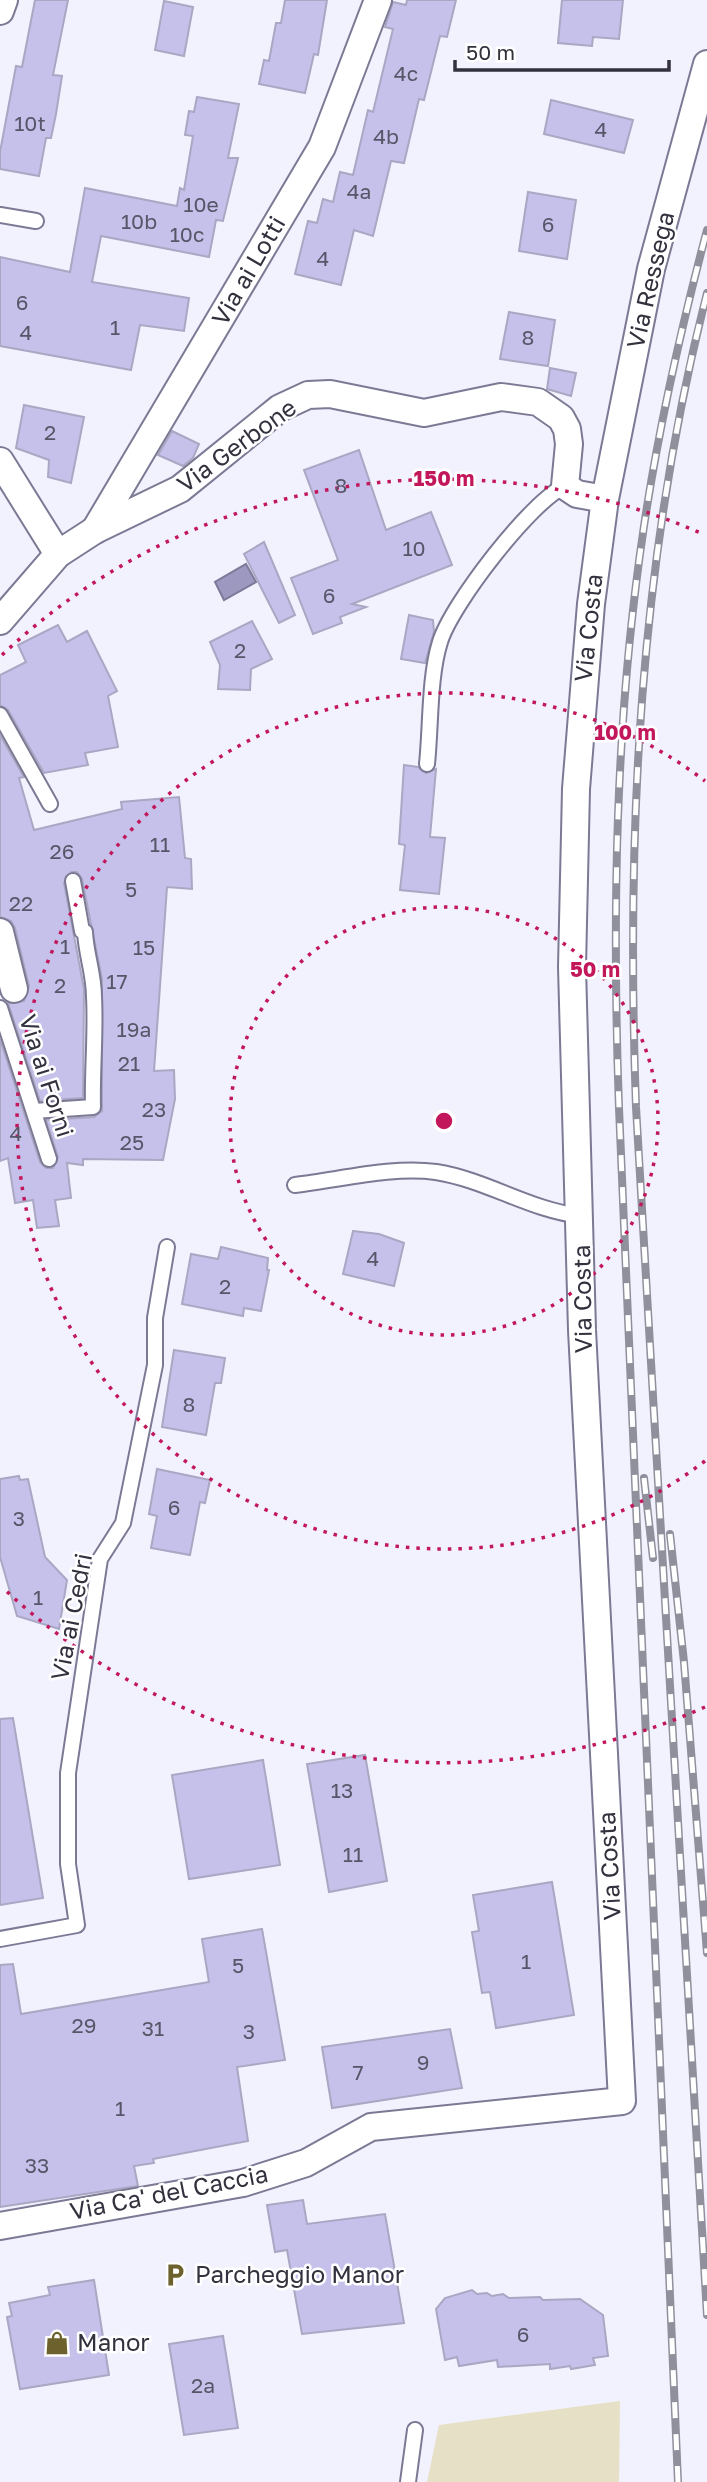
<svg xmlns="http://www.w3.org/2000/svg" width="707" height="2482" viewBox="0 0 707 2482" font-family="'Golos Text',sans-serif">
<rect width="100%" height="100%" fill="#f2f2fe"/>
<path fill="#e6e0c6" d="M 620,2401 L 619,2482 L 427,2482 L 439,2425 Z"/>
<path fill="#9c98c0" stroke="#7c7999" stroke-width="2" d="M 246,564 L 256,582 L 224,600 L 215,582 Z"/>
<g fill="#c5c1ea" stroke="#a9a7c3" stroke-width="2">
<path d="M 35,0 L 68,0 L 53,75 L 62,76 L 56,114 L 51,138 L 46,138 L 39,176 L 0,169 L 0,152 L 16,66 L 22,67 Z"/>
<path d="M 285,0 L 327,0 L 318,55 L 314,54 L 305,93 L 259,84 L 264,60 L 269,61 L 276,23 L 281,23 Z"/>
<path d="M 407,0 L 456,0 L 447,37 L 440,36 L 424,100 L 419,99 L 404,163 L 391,161 L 373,236 L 354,230 L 341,285 L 295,274 L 308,221 L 317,223 L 323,199 L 333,202 L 340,172 L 353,175 L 368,110 L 373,112 L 393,29 L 385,27 L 393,2 L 406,5 Z"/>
<path d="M 562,0 L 623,0 L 619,39 L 593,37 L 592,46 L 558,43 Z"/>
<path d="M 164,1 L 193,7 L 184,56 L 155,50 Z"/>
<path d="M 197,97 L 239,104 L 228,158 L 238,158 L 223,221 L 216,220 L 209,257 L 101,236 L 92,282 L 189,298 L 184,331 L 140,325 L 131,370 L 0,346 L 0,257 L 70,272 L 85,188 L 177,206 L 180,188 L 184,190 L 193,136 L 185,135 L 189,111 L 194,112 Z"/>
<path d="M 551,100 L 633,120 L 624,153 L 544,134 Z"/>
<path d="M 528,192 L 576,200 L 567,259 L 519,251 Z"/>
<path d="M 509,312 L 555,320 L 548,366 L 500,359 Z"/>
<path d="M 550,368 L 576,373 L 571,396 L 547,389 Z"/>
<path d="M 24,405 L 84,417 L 71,483 L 48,477 L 49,460 L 16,448 Z"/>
<path d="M 172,431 L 199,444 L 193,458 L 183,466 L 158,455 Z"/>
<path d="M 359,450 L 386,530 L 431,512 L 452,565 L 352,604 L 366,607 L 340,617 L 342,623 L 313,634 L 291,578 L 338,560 L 304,470 Z"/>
<path d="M 264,542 L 295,615 L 279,623 L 244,554 Z"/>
<path d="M 409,615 L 433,620 L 434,632 L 425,663 L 401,659 Z"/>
<path d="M 252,621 L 272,659 L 251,669 L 250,690 L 218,689 L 220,665 L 210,642 Z"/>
<path d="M 58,625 L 67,642 L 87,631 L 117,691 L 108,696 L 118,747 L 85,753 L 88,765 L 44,773 L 8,710 L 0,705 L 0,675 L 26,662 L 18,645 Z"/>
<path d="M 0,735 L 24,777 L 19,778 L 34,830 L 122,809 L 121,802 L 179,797 L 185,858 L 191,859 L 192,889 L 167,887 L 154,1071 L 174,1070 L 175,1099 L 163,1160 L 83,1159 L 83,1165 L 67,1163 L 71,1198 L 55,1200 L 59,1226 L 37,1228 L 33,1200 L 15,1203 L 8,1158 L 0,1161 L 0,1039 L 40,1162 L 46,1168 L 53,1168 L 58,1157 L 46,1120 L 94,1117 L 102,1111 L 102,979 L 82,879 L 77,872 L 71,872 L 64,883 L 84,989 L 83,1098 L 40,1101 L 8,1003 L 24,1001 L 29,986 L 15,928 L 11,921 L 0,917 Z"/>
<path d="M 404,765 L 418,767 L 426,773 L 436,769 L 430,837 L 445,838 L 439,894 L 400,890 L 405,845 L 399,844 Z"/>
<path d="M 353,1231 L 379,1234 L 404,1243 L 394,1286 L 343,1274 Z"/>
<path d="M 221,1247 L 268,1258 L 267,1270 L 269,1270 L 261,1311 L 244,1308 L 243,1316 L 182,1304 L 191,1254 L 218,1259 Z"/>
<path d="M 174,1350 L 225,1358 L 221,1383 L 215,1383 L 206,1435 L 162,1427 Z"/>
<path d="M 157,1469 L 210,1480 L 205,1503 L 200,1502 L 190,1555 L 151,1548 L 157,1516 L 149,1514 Z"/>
<path d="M 19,1476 L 20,1480 L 28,1479 L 45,1557 L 67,1580 L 59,1629 L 17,1616 L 0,1557 L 0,1479 Z"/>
<path d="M 13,1718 L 43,1898 L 0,1905 L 0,1719 Z"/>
<path d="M 365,1755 L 387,1881 L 329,1892 L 307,1764 Z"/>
<path d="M 263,1760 L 280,1865 L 189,1879 L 172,1775 Z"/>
<path d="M 552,1882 L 574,2015 L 496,2028 L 490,1992 L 482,1993 L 472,1932 L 479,1931 L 473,1895 Z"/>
<path d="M 262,1929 L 285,2060 L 237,2067 L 248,2141 L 153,2159 L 154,2163 L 134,2166 L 138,2186 L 0,2207 L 0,1965 L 13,1964 L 21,2014 L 209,1982 L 202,1939 Z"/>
<path d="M 450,2029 L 462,2088 L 332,2108 L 322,2047 Z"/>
<path d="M 303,2200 L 307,2224 L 385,2214 L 404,2323 L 302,2334 L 287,2250 L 275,2252 L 267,2205 Z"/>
<path d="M 94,2280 L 109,2375 L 20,2389 L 7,2317 L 12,2316 L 9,2303 L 50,2295 L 48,2287 Z"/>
<path d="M 472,2290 L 477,2294 L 487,2293 L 492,2296 L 503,2294 L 509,2298 L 540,2297 L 543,2300 L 580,2299 L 603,2315 L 608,2356 L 593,2358 L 595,2365 L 571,2369 L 570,2366 L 550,2369 L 550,2364 L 498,2367 L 497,2360 L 459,2366 L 457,2357 L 445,2360 L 436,2309 L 445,2298 Z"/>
<path d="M 223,2336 L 238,2428 L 184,2435 L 169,2344 Z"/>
</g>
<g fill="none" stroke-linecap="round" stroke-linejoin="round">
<g stroke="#7b7994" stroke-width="18">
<g id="lane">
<path d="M 0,215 L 36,221"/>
<path d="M 0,715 L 50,804"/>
<path d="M 427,764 C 431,726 429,677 440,642 C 451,605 531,501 565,486"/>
<path d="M 0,1008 L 49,1159"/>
<path d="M 34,1111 L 93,1107 C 92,1071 96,1033 94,997 C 94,974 86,954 85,932 L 82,931 L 73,881"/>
<path d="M 295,1185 C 340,1180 391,1166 436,1172 C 487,1180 529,1210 581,1216"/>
<path d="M 0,1939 L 77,1925 L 68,1864 L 68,1773 L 100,1559 L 123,1523 L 155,1365 L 155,1318 L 167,1247"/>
<path d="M 408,2482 L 415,2430"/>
</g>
</g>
<g stroke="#7b7994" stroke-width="30">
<g id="street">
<path d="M 0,11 L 4,0"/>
<path d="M 0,461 L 58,554"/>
<path d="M 95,530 L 322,147 L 378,0"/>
<path d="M 0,621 L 58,554 L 95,530 L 180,489 L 280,408 L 308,395 L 330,394 L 424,413 L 501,397 L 538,402 L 561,418 L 567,429 L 569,444 L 565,486 L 577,494 L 605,499"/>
<path d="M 0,932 L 14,989"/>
<path d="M 0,2226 L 243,2183 L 306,2163 L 371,2127 L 622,2101 L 582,1330 L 572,967 L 576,789 L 591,604 L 605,499 L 651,269 L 707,64"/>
</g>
</g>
<use href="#lane" stroke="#fff" stroke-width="14"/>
<use href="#street" stroke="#fff" stroke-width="26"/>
<g stroke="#90909c" stroke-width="8">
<g id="rail">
<path d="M 707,293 C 639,559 626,833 636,1107 L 707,2315"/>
<path d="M 644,1478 L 653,1558"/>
<path d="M 670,1534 L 684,1662 L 707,1953"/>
<path d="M 678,2482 L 619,1108 C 612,914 615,719 644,526 C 659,426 681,328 707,230"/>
</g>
</g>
<use href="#rail" stroke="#fff" stroke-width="5" stroke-dasharray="16" stroke-linecap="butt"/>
</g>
<g fill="none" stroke="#c2185b" stroke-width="3.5" stroke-dasharray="3.5 7">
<circle cx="444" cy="1121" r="214"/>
<path d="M705 1461A428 428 0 1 1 705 781"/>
<path d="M705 1707A642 642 0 0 1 2 1587M2 655A642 642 0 0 1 705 535"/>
</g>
<defs>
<g id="parking-bare" transform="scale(1.89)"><path d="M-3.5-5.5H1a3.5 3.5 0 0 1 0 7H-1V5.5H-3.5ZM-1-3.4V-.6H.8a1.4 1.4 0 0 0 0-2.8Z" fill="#6d612e" stroke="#fff" stroke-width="2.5" paint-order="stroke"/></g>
<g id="shop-bare" transform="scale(1.89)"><path d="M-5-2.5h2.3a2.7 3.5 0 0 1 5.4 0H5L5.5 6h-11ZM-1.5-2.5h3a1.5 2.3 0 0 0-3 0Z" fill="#6d612e" stroke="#fff" stroke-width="2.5" paint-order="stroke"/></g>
</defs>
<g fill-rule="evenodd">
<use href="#parking-bare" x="175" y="2275"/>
<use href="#shop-bare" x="57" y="2343"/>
</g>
<g text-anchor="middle" stroke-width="5" stroke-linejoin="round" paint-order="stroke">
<g font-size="21" fill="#575568">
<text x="406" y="81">4c</text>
<text x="30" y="131">10t</text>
<text x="601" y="137">4</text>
<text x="386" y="144">4b</text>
<text x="359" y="199">4a</text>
<text x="201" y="212">10e</text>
<text x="139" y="229">10b</text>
<text x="548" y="232">6</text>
<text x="187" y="242">10c</text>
<text x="323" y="266">4</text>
<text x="22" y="310">6</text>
<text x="115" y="335">1</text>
<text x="26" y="340">4</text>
<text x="528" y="345">8</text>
<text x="50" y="440">2</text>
<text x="341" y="493">8</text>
<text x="414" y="556">10</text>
<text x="329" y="603">6</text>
<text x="240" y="658">2</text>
<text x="160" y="852">11</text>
<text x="62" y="859">26</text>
<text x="131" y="897">5</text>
<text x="21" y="911">22</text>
<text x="65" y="954">1</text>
<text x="144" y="955">15</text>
<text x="117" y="989">17</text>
<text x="60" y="993">2</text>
<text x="134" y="1037">19a</text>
<text x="129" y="1071">21</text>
<text x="154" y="1117">23</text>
<text x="16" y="1141">4</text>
<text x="132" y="1150">25</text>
<text x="373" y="1266">4</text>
<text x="225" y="1294">2</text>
<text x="189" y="1412">8</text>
<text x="174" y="1515">6</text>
<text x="19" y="1526">3</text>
<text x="38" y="1605">1</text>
<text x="342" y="1798">13</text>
<text x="353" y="1862">11</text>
<text x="526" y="1969">1</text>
<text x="238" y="1973">5</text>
<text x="84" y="2033">29</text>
<text x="153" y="2036">31</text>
<text x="249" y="2039">3</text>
<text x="423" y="2070">9</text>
<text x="358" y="2080">7</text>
<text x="120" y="2116">1</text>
<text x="37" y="2173">33</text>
<text x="523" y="2342">6</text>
<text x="203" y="2393">2a</text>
</g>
<g font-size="24" fill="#32313d" stroke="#fff">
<text transform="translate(249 271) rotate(-60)" y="8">Via ai Lotti</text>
<text transform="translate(651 280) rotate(-77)" y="8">Via Ressega</text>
<text transform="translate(237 446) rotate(-36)" y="8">Via Gerbone</text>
<text transform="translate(589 628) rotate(-84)" y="8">Via Costa</text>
<text transform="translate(46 1076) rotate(72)" y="8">Via ai Forni</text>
<text transform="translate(583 1299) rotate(-91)" y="8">Via Costa</text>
<text transform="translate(72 1617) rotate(-79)" y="8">Via ai Cedri</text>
<text transform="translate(610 1866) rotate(-93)" y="8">Via Costa</text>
<text transform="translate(169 2193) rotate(-11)" y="8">Via Ca' del Caccia</text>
</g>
<g font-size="24" fill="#32313d" stroke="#fff" text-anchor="start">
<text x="195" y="2283">Parcheggio Manor</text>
<text x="77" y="2351">Manor</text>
</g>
</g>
<circle cx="444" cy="1121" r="10" fill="#c2185b" stroke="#fff" stroke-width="3.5"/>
<g font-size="21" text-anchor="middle" font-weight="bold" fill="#c2185b" stroke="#fff" stroke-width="5" stroke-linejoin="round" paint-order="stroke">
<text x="444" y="486">150 m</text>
<text x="625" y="740">100 m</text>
<text x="595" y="977">50 m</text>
</g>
<path d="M455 60v10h214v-10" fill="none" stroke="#32313d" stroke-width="3.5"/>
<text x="466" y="60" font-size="21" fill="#32313d" stroke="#ffffff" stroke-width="5" paint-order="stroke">50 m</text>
</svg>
